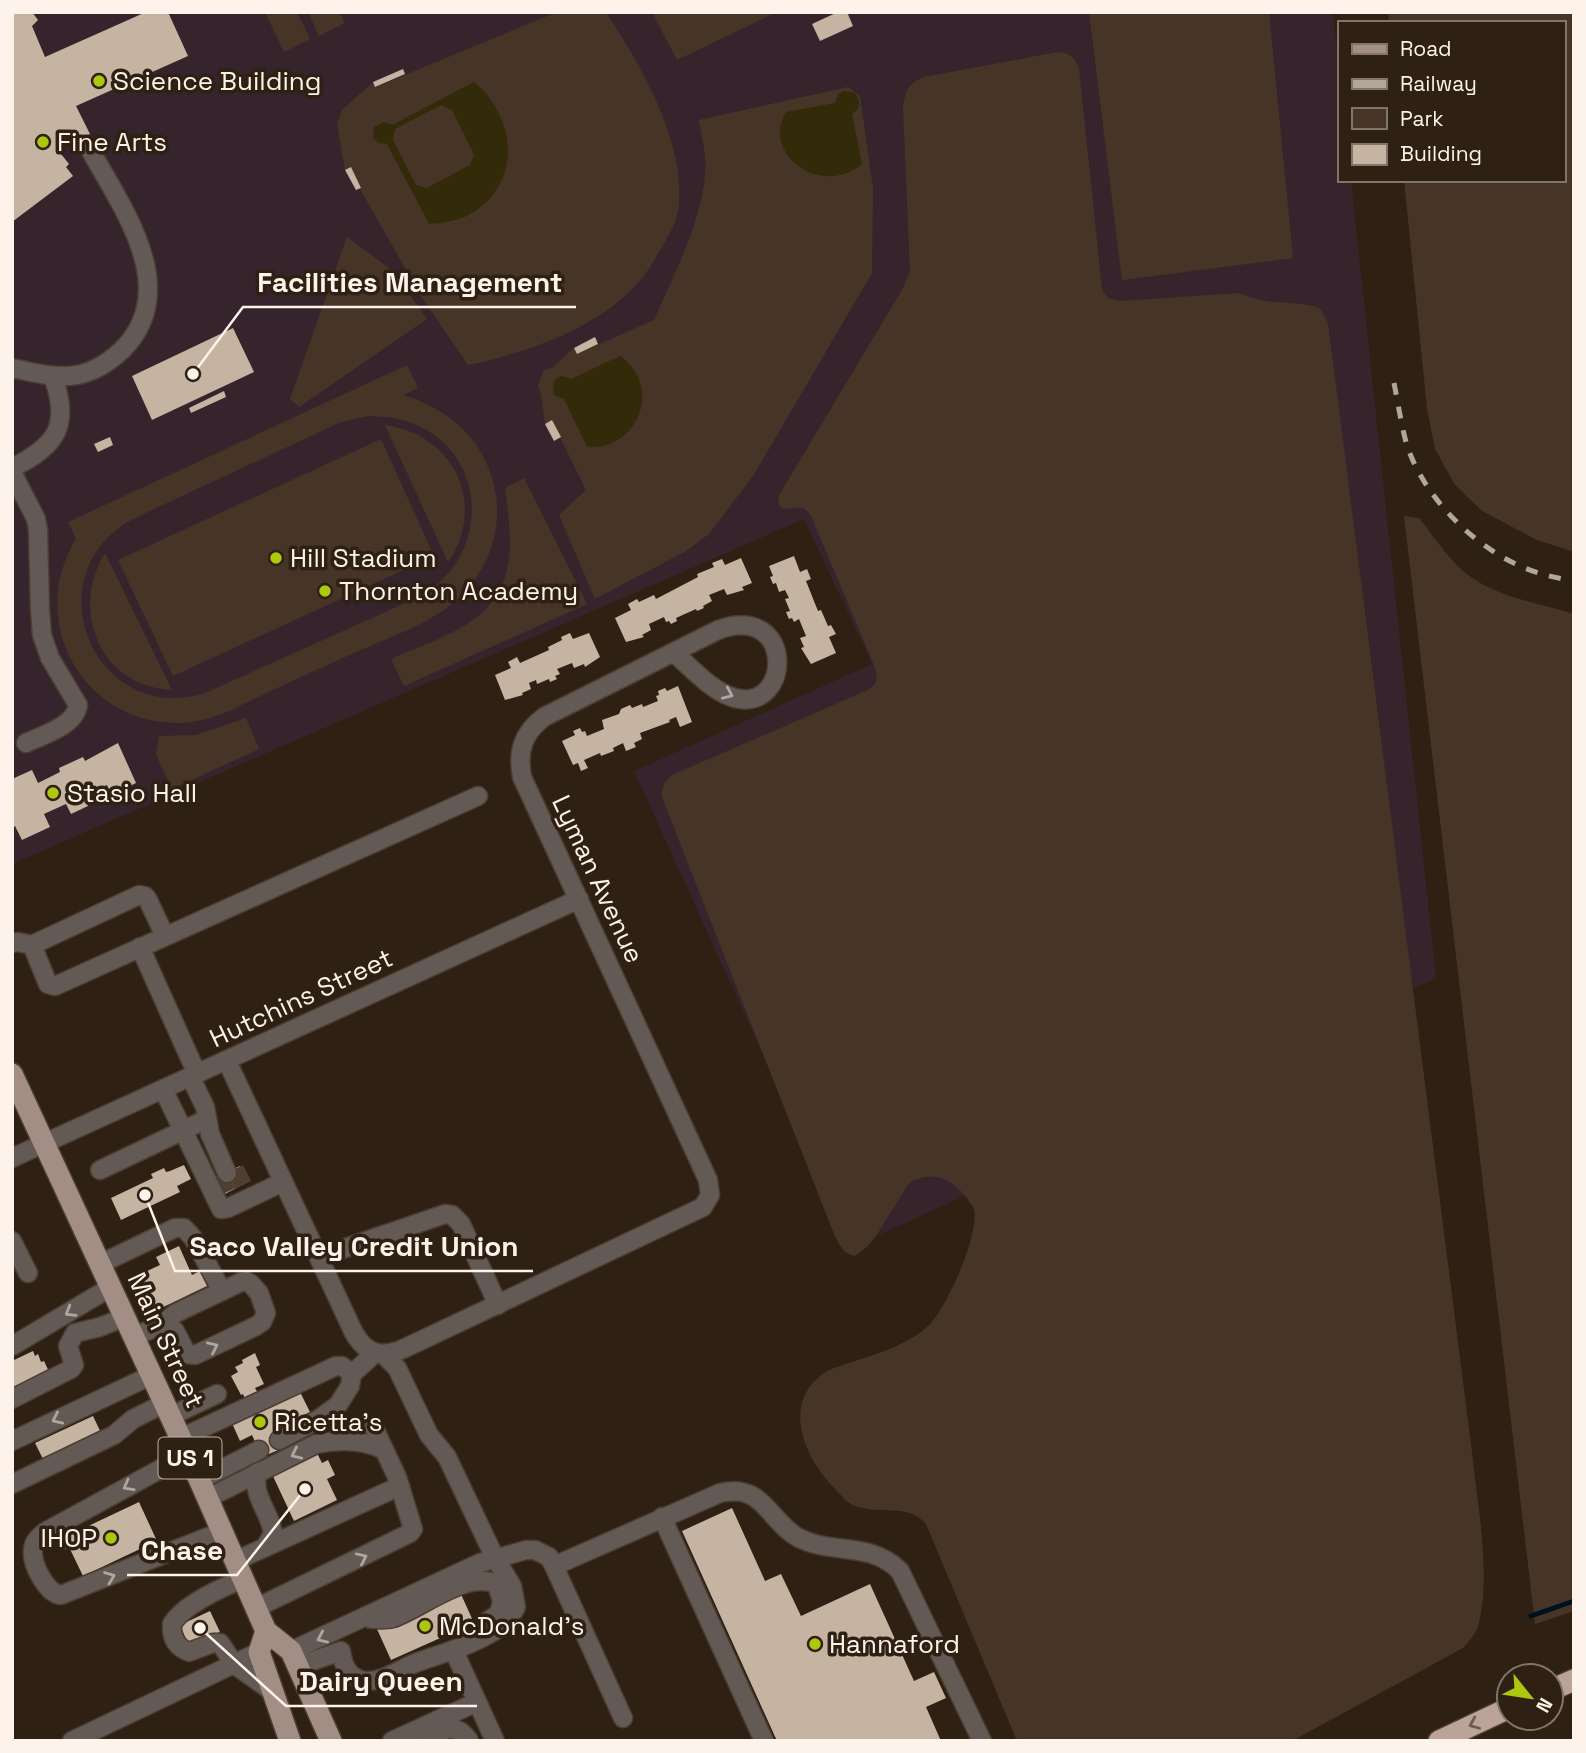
<svg xmlns="http://www.w3.org/2000/svg" width="1586" height="1753" viewBox="0 0 1586 1753" font-family="'Space Grotesk',sans-serif">
<rect width="100%" height="100%" fill="#2e2012"/>
<path fill="#36242d" d="M 12,12 L 1333,12 L 1339,70 L 1339,180 L 1351,180 L 1436,978 L 851,1248 L 634,771 L 872,664 L 804,519 L 12,864 Z"/>
<g fill="#463527" fill-rule="evenodd">
<path d="M 265,12 L 297,12 L 310,39 L 284,52 Z"/>
<path d="M 308,12 L 339,12 L 345,23 L 319,36 Z"/>
<path d="M 557,12 L 606,12 C 640,64 684,139 679,203 C 678,220 670,233 662,247 C 654,260 648,272 638,283 C 595,330 528,352 468,365 L 421,296 L 360,189 L 351,167 L 345,170 L 337,124 L 342,110 L 373,82 L 376,87 Z"/>
<path d="M 652,12 L 777,12 L 677,60 Z"/>
<path d="M 1089,12 L 1269,12 L 1293,258 L 1122,280 Z"/>
<path d="M 1388,12 L 1574,12 L 1574,552 L 1537,540 L 1482,511 L 1455,485 L 1435,449 L 1427,409 L 1404,180 L 1563,180 L 1563,23 L 1389,23 Z"/>
<path d="M 1058,52 C 1071,53 1074,57 1079,69 L 1102,289 C 1107,299 1110,300 1121,301 L 1239,293 C 1270,307 1292,299 1320,308 L 1328,323 L 1472,1452 C 1477,1503 1492,1578 1478,1626 C 1475,1635 1469,1641 1463,1648 L 1292,1741 L 1017,1741 L 926,1524 C 908,1503 880,1515 855,1506 C 847,1503 841,1495 835,1489 C 803,1457 779,1399 829,1370 C 860,1358 901,1350 927,1327 C 946,1311 980,1233 974,1209 C 973,1205 970,1203 968,1200 C 954,1179 932,1169 909,1183 L 876,1236 L 867,1247 L 855,1256 C 843,1254 839,1244 834,1234 L 661,795 L 665,782 L 672,775 L 868,690 C 878,685 878,676 874,665 L 811,516 C 805,505 795,508 783,509 L 779,505 L 778,497 L 902,290 L 910,272 L 903,107 C 906,89 908,84 924,77 Z"/>
<path d="M 848,87 L 860,96 L 873,188 L 872,273 L 753,476 L 709,534 L 686,551 L 595,599 L 559,515 L 586,490 L 552,421 L 545,424 L 541,394 L 538,386 L 544,370 L 552,368 L 574,348 L 577,354 L 654,320 C 673,277 702,221 705,174 C 707,156 702,138 699,120 Z"/>
<path d="M 347,237 L 393,271 L 427,319 L 299,407 L 290,399 Z"/>
<path d="M 407,365 L 418,388 L 403,395 C 445,408 479,434 492,478 C 508,529 485,583 441,612 C 415,629 383,640 354,653 C 312,672 270,691 229,711 C 214,717 199,722 182,723 C 84,726 25,622 76,539 L 68,522 ZM 368,416 C 388,416 407,419 425,429 C 491,466 485,560 421,596 L 203,694 C 90,725 31,569 137,517 L 341,422 Z"/>
<path d="M 385,425 C 453,434 488,504 448,562 Z"/>
<path d="M 381,439 L 434,556 L 173,676 L 118,560 Z"/>
<path d="M 524,478 L 587,604 L 404,686 L 391,659 C 452,632 509,621 510,543 C 510,525 507,506 505,488 Z"/>
<path d="M 1404,516 L 1419,518 C 1435,538 1452,565 1474,579 C 1502,598 1542,604 1574,614 L 1574,1611 L 1535,1624 Z"/>
<path d="M 105,553 L 172,690 C 101,687 69,611 105,553 Z"/>
<path d="M 246,718 L 259,749 L 172,789 L 156,755 L 159,736 L 196,735 Z"/>
</g>
<g fill="#322a08" fill-rule="evenodd">
<path d="M 474,82 C 518,118 523,187 467,216 C 455,221 442,223 429,224 L 387,144 L 379,143 L 373,138 L 374,127 L 384,122 L 392,125 ZM 441,105 L 452,110 L 474,155 L 470,165 L 427,188 L 416,185 L 393,140 L 395,129 Z"/>
<path d="M 844,91 L 855,93 L 859,101 L 858,109 L 852,114 L 862,164 C 819,199 761,152 786,112 L 835,103 L 838,94 Z"/>
<path d="M 620,356 C 664,386 638,451 587,447 L 564,399 L 554,395 L 553,383 C 558,375 563,375 571,379 Z"/>
</g>
<g fill="none" stroke-linecap="round" stroke-linejoin="round">
<path stroke="#00111e" stroke-width="5" d="M 1531,1616 L 1574,1601"/>
</g>
<g fill="#c4b4a1">
<path d="M 12,12 L 32,12 L 38,20 L 32,26 L 45,57 L 146,12 L 168,12 L 188,56 L 76,106 L 90,134 L 57,149 L 69,164 L 66,167 L 73,176 L 12,222 Z"/>
<path d="M 838,12 L 847,12 L 853,26 L 820,41 L 812,24 Z"/>
<path d="M 403,69 L 405,74 L 375,87 L 373,82 Z"/>
<path d="M 351,167 L 361,188 L 356,190 L 345,170 Z"/>
<path d="M 233,328 L 254,372 L 152,420 L 132,376 Z"/>
<path d="M 595,337 L 598,344 L 577,354 L 574,348 Z"/>
<path d="M 224,391 L 226,397 L 191,413 L 189,408 Z"/>
<path d="M 552,420 L 561,437 L 554,441 L 545,424 Z"/>
<path d="M 110,437 L 113,445 L 98,452 L 94,444 Z"/>
<path d="M 794,556 L 800,572 L 807,569 L 811,579 L 806,581 L 818,611 L 821,610 L 828,626 L 831,625 L 836,634 L 829,637 L 836,653 L 811,664 L 801,648 L 804,647 L 800,638 L 806,636 L 799,619 L 794,622 L 792,618 L 789,619 L 786,612 L 790,611 L 785,599 L 789,598 L 785,590 L 779,592 L 776,583 L 773,584 L 770,577 L 773,576 L 769,566 Z"/>
<path d="M 741,558 L 752,583 L 742,587 L 744,590 L 727,595 L 724,589 L 709,595 L 712,601 L 703,606 L 704,608 L 697,611 L 696,609 L 676,618 L 677,621 L 671,624 L 669,621 L 666,622 L 664,617 L 649,624 L 651,630 L 642,635 L 644,637 L 626,642 L 615,618 L 631,610 L 628,604 L 637,599 L 639,602 L 654,595 L 656,599 L 698,577 L 697,574 L 714,567 L 712,563 L 722,559 L 725,565 Z"/>
<path d="M 570,633 L 573,639 L 589,633 L 600,657 L 585,667 L 584,664 L 574,668 L 572,663 L 557,669 L 560,674 L 555,676 L 557,679 L 550,682 L 549,679 L 537,684 L 536,680 L 529,683 L 531,689 L 522,693 L 523,695 L 505,700 L 495,675 L 511,668 L 508,662 L 517,657 L 520,663 L 549,650 L 548,647 L 562,640 L 561,637 Z"/>
<path d="M 678,686 L 692,722 L 680,727 L 676,717 L 669,720 L 670,722 L 640,733 L 642,739 L 634,743 L 636,747 L 626,751 L 623,743 L 613,748 L 614,751 L 601,756 L 600,753 L 584,760 L 588,768 L 581,771 L 578,763 L 573,765 L 562,741 L 575,735 L 573,731 L 580,728 L 582,732 L 585,731 L 587,736 L 604,729 L 602,720 L 619,714 L 621,709 L 630,705 L 632,708 L 642,704 L 643,707 L 658,701 L 656,696 L 659,695 L 658,691 L 665,688 L 667,691 Z"/>
<path d="M 118,743 L 136,783 L 111,795 L 107,785 L 94,791 L 95,795 L 88,798 L 86,795 L 84,796 L 88,806 L 71,814 L 66,804 L 44,814 L 50,827 L 22,840 L 15,826 L 12,828 L 12,779 L 32,770 L 38,783 L 60,772 L 59,768 L 83,757 L 85,761 Z"/>
<path d="M 184,1165 L 191,1179 L 177,1186 L 180,1192 L 121,1220 L 111,1198 L 153,1178 L 151,1174 L 164,1168 L 166,1172 L 170,1171 Z"/>
<path d="M 240,1166 L 248,1182 L 219,1197 L 211,1180 Z"/>
<path d="M 179,1246 L 192,1275 L 200,1271 L 207,1286 L 151,1313 L 134,1277 L 160,1265 L 156,1257 Z"/>
<path d="M 33,1351 L 35,1356 L 38,1354 L 41,1362 L 44,1361 L 51,1376 L 12,1394 L 12,1361 Z"/>
<path d="M 255,1353 L 260,1365 L 256,1367 L 264,1384 L 255,1388 L 258,1393 L 245,1399 L 243,1394 L 241,1395 L 231,1376 L 238,1372 L 235,1367 L 243,1363 L 242,1360 Z"/>
<path d="M 298,1388 L 310,1412 L 286,1424 L 289,1429 L 283,1448 L 262,1457 L 252,1435 L 240,1441 L 231,1421 Z"/>
<path d="M 93,1416 L 103,1437 L 46,1465 L 35,1443 Z"/>
<path d="M 316,1451 L 322,1463 L 328,1460 L 335,1475 L 327,1479 L 337,1500 L 294,1521 L 271,1472 Z"/>
<path d="M 139,1502 L 157,1541 L 83,1576 L 69,1547 L 63,1550 L 59,1543 L 66,1540 L 65,1537 Z"/>
<path d="M 732,1508 L 765,1581 L 781,1574 L 801,1616 L 870,1584 L 914,1681 L 934,1672 L 946,1698 L 926,1707 L 941,1741 L 777,1741 L 682,1531 Z"/>
<path d="M 460,1592 L 474,1623 L 391,1660 L 377,1629 Z"/>
<path d="M 210,1611 L 220,1632 L 189,1646 L 180,1625 Z"/>
</g>
<g fill="none" stroke-linecap="round" stroke-linejoin="round">
<g stroke="#4d4032" stroke-width="18" stroke-dasharray="18 9" stroke-linecap="butt">
<path d="M 235,1169 L 243,1185"/>
<path d="M 219,1176 L 227,1193"/>
</g>
<g stroke="#4b3e30" stroke-width="21">
<g id="minor">
<path d="M 12,368 C 57,378 85,385 122,350 C 184,289 120,205 88,146"/>
<path d="M 12,468 C 56,446 71,426 53,377"/>
<path d="M 12,472 L 36,519 L 38,530 L 40,610 L 42,635 L 50,658 L 78,705 C 75,726 43,735 26,743"/>
<path d="M 12,943 L 18,942 L 32,945 L 139,895 L 145,896 L 148,900 L 165,936"/>
<path d="M 32,945 L 48,984 L 55,986 L 478,796"/>
<path d="M 140,947 L 197,1074"/>
<path d="M 227,1061 L 354,1333 C 366,1354 381,1358 403,1349 L 703,1207 L 710,1195 L 708,1180 L 522,777 C 517,751 523,733 544,717 L 718,630 C 796,602 792,713 735,698 C 712,692 692,668 674,653"/>
<path d="M 191,1078 L 205,1107 L 210,1134 L 227,1173"/>
<path d="M 163,1089 L 221,1209 L 228,1208 L 283,1182"/>
<path d="M 12,1158 L 579,899"/>
<path d="M 100,1170 L 207,1119"/>
<path d="M 12,1241 L 28,1273"/>
<path d="M 319,1257 L 445,1214 L 452,1215 L 461,1224 L 498,1305"/>
<path d="M 100,1264 L 175,1228 L 184,1228 L 193,1238 L 222,1291"/>
<path d="M 134,1337 L 162,1324 L 176,1313 L 241,1282 L 246,1281 L 251,1284 L 259,1293 L 266,1313 L 262,1322 L 256,1326 L 195,1355 L 187,1354 L 175,1331 L 162,1324"/>
<path d="M 12,1346 L 111,1287"/>
<path d="M 12,1399 L 71,1369 L 74,1365 L 68,1346 L 75,1333 L 100,1327 L 125,1317"/>
<path d="M 171,1416 L 217,1394"/>
<path d="M 181,1438 L 336,1366 L 342,1366 L 352,1374"/>
<path d="M 279,1440 L 319,1419 L 338,1405 L 350,1386 L 352,1374 L 374,1354"/>
<path d="M 12,1441 L 152,1375"/>
<path d="M 188,1454 L 45,1532 C 39,1537 33,1542 33,1550 C 31,1564 47,1594 61,1595 L 223,1531"/>
<path d="M 258,1472 C 250,1495 271,1512 273,1534 L 265,1547"/>
<path d="M 200,1480 L 259,1450"/>
<path d="M 12,1484 L 114,1435 L 133,1419 L 165,1403"/>
<path d="M 208,1498 L 316,1444 C 340,1439 363,1439 384,1450"/>
<path d="M 662,1517 L 764,1741"/>
<path d="M 235,1561 L 400,1486"/>
<path d="M 554,1566 L 720,1493 C 763,1482 769,1522 799,1538 C 833,1555 870,1541 900,1571 L 982,1741"/>
<path d="M 243,1579 C 223,1587 183,1605 172,1624 C 171,1638 176,1647 189,1652 L 213,1643 L 220,1643 L 235,1665 L 273,1692"/>
<path d="M 256,1608 L 410,1533 L 413,1529 L 397,1477 L 374,1428"/>
<path d="M 371,1619 C 378,1619 386,1620 393,1618 C 420,1609 470,1568 497,1585 L 502,1601 L 499,1614 L 486,1622"/>
<path d="M 291,1651 L 480,1563 L 526,1550 L 535,1550 L 549,1557 L 554,1566 L 623,1718"/>
<path d="M 454,1651 L 495,1741"/>
<path d="M 298,1666 L 341,1651 C 343,1664 347,1676 361,1680 C 380,1685 401,1668 418,1662 C 446,1652 478,1644 503,1625 C 509,1620 512,1614 516,1607 L 512,1586 L 495,1558 L 447,1457 L 429,1435 L 397,1368 L 383,1354"/>
<path d="M 424,1738 C 442,1730 457,1721 469,1741"/>
<path d="M 72,1741 L 259,1652"/>
<path d="M 392,1741 L 477,1702"/>
</g>
</g>
<g stroke="#4b3e30" stroke-width="24">
<g id="major">
<path d="M 12,1074 L 188,1454 L 266,1631 L 291,1651 L 331,1741"/>
<path d="M 266,1631 L 259,1652 L 290,1741"/>
</g>
</g>
<g stroke="#4b3e30" stroke-width="24">
<g id="highway">
<path d="M 1551,1690 L 1574,1680"/>
<path d="M 1439,1741 L 1509,1708"/>
</g>
</g>
<use href="#minor" stroke="#635955" stroke-width="18"/>
<use href="#major" stroke="#a38e86" stroke-width="21"/>
<use href="#highway" stroke="#bca39a" stroke-width="21"/>
<path stroke="#b1a69b" stroke-width="5" stroke-dasharray="12 12" stroke-linecap="butt" d="M 1394,383 C 1398,403 1401,423 1406,442 C 1423,500 1484,558 1542,574 C 1552,577 1563,579 1574,581"/>
</g>
<defs><path id="oneway-chevron" d="M-2-3.5L2.5 0L-2 3.5" fill="none" stroke-width="1.6" stroke-linecap="round" stroke-linejoin="round" transform="scale(1.75)"/></defs>
<g stroke="#b0a6a0">
<use href="#oneway-chevron" transform="translate(728 694) rotate(24)"/>
<use href="#oneway-chevron" transform="translate(70 1312) rotate(149)"/>
<use href="#oneway-chevron" transform="translate(213 1347) rotate(-25)"/>
<use href="#oneway-chevron" transform="translate(57 1419) rotate(155)"/>
<use href="#oneway-chevron" transform="translate(296 1454) rotate(155)"/>
<use href="#oneway-chevron" transform="translate(128 1486) rotate(151)"/>
<use href="#oneway-chevron" transform="translate(362 1558) rotate(-25)"/>
<use href="#oneway-chevron" transform="translate(110 1577) rotate(-21)"/>
<use href="#oneway-chevron" transform="translate(322 1638) rotate(156)"/>
</g>
<use stroke="#6e5b4f" href="#oneway-chevron" transform="translate(1474 1724) rotate(157)"/>
<g fill="#adc60e" stroke="#2e2012" stroke-width="2.5">
<circle cx="99" cy="81" r="7"/>
<circle cx="43" cy="142" r="7"/>
<circle cx="276" cy="558" r="7"/>
<circle cx="325" cy="591" r="7"/>
<circle cx="53" cy="793" r="7"/>
<circle cx="260" cy="1422" r="7"/>
<circle cx="111" cy="1538" r="7"/>
<circle cx="425" cy="1626" r="7"/>
<circle cx="815" cy="1644" r="7"/>
</g>
<g text-anchor="middle" stroke-width="7" stroke-linejoin="round" paint-order="stroke">
<rect fill="#2e2012" stroke="#bfb4a9" stroke-width="2" x="158.5" y="1437.5" width="63" height="41" rx="5"/>
<g font-size="24" font-weight="bold" fill="#fdf3ea">
<text x="190" y="1466">US 1</text>
</g>
<g font-size="26" fill="#fdf3ea" stroke="#2e2012" text-anchor="start">
<text x="113" y="90">Science Building</text>
<text x="57" y="151">Fine Arts</text>
<text x="290" y="567">Hill Stadium</text>
<text x="339" y="600">Thornton Academy</text>
<text x="67" y="802">Stasio Hall</text>
<text x="274" y="1431">Ricetta's</text>
<text x="97" y="1547" text-anchor="end">IHOP</text>
<text x="439" y="1635">McDonald's</text>
<text x="829" y="1653">Hannaford</text>
</g>
<g font-size="26" fill="#fdf3ea" stroke="#2e2012">
<text transform="translate(598 879) rotate(65)" y="9">Lyman Avenue</text>
<text transform="translate(301 998) rotate(-25)" y="9">Hutchins Street</text>
<text transform="translate(166 1340) rotate(65)" y="9">Main Street</text>
</g>
</g>
<path fill="none" stroke="#fdf3ea" stroke-width="2.5" d="M193 374L243 307H576M145 1195L175 1271H533M305 1489L237 1575H127M200 1628L286 1706H477"/>
<g fill="#fdf3ea" stroke="#2e2012" stroke-width="2.5">
<circle cx="193" cy="374" r="7"/>
<circle cx="145" cy="1195" r="7"/>
<circle cx="305" cy="1489" r="7"/>
<circle cx="200" cy="1628" r="7"/>
</g>
<g font-size="28" text-anchor="middle" font-weight="bold" fill="#fdf3ea" stroke="#2e2012" stroke-width="7" stroke-linejoin="round" paint-order="stroke">
<text x="410" y="292">Facilities Management</text>
<text x="354" y="1256">Saco Valley Credit Union</text>
<text x="182" y="1560">Chase</text>
<text x="381" y="1691">Dairy Queen</text>
</g>
<rect width="1586" height="1753" fill="none" stroke="#fdf3ea" stroke-width="28"/>
<rect x="1338" y="21" width="228" height="161" fill="#2e2012" stroke="#817468" stroke-width="2"/>
<rect x="1352" y="44" width="35" height="10" fill="#a38e86" stroke="#817468" stroke-width="2"/>
<text x="1400" y="56" font-size="21" fill="#fdf3ea">Road</text>
<rect x="1352" y="79" width="35" height="10" fill="#b1a69b" stroke="#817468" stroke-width="2"/>
<text x="1400" y="91" font-size="21" fill="#fdf3ea">Railway</text>
<rect x="1352" y="108" width="35" height="21" fill="#463527" stroke="#817468" stroke-width="2"/>
<text x="1400" y="126" font-size="21" fill="#fdf3ea">Park</text>
<rect x="1352" y="144" width="35" height="21" fill="#c4b4a1" stroke="#817468" stroke-width="2"/>
<text x="1400" y="161" font-size="21" fill="#fdf3ea">Building</text>
<g transform="translate(1530 1697) rotate(120)"><circle r="33" fill="#2e2012" stroke="#817468" stroke-width="2"/>
<path d="M0-5L12 26L0 18L-12 26Z" fill="#adc60e"/>
<text y="-10" font-size="19" font-weight="bold" text-anchor="middle" fill="#fdf3ea">N</text>
</g>
</svg>
